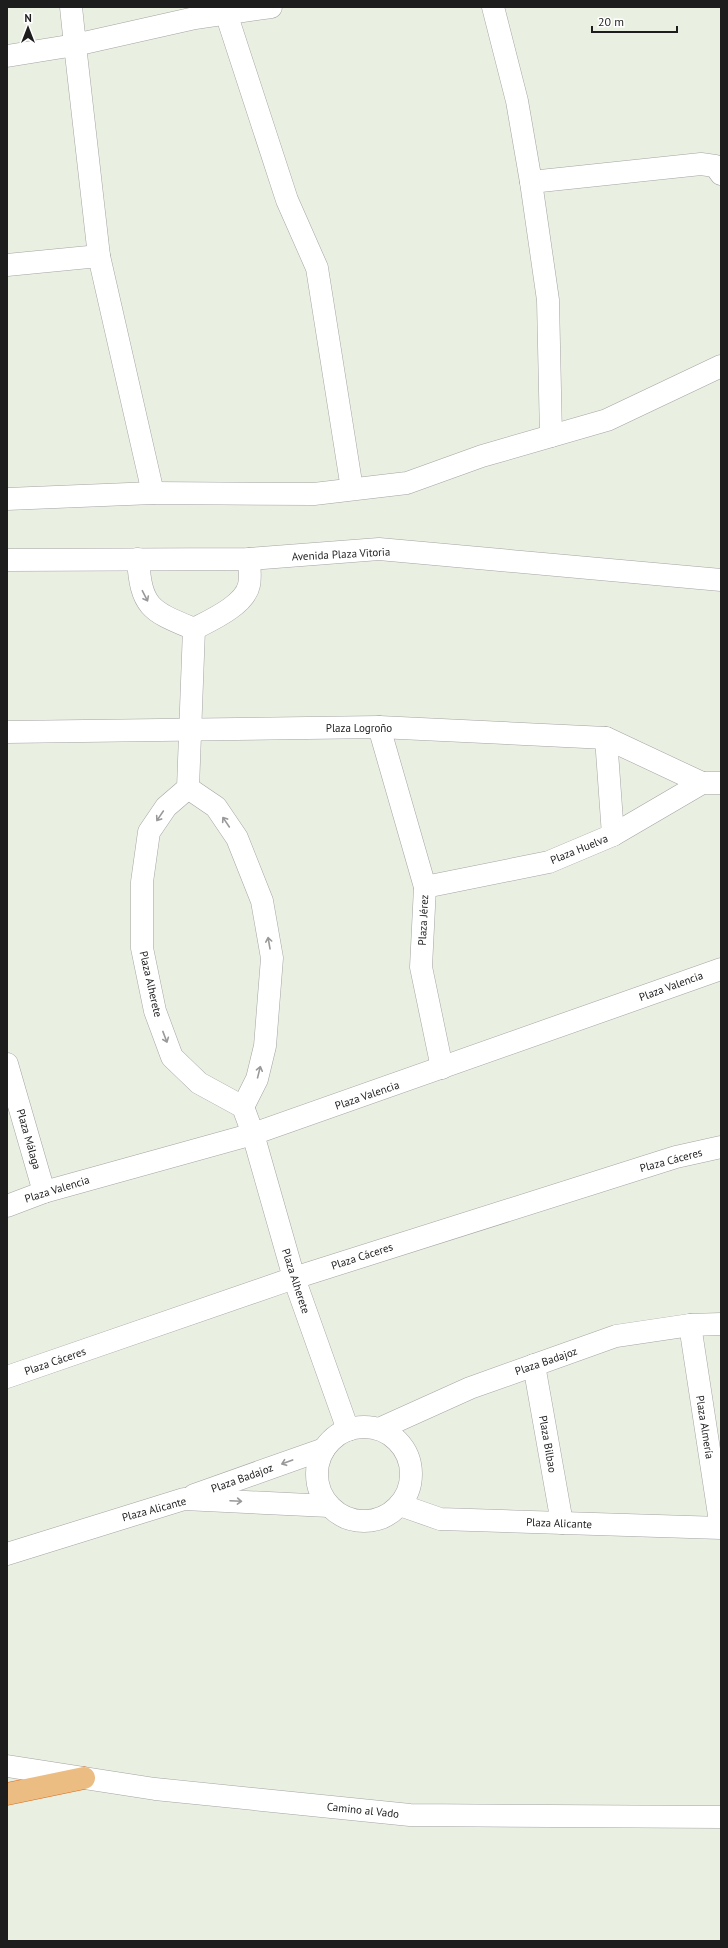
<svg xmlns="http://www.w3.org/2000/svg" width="728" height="1948" viewBox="0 0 728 1948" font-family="'PT Sans',sans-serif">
<rect width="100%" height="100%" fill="#e9efe1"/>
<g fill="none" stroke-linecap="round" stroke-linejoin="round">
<g stroke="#a4a4a4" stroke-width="23">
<g id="minor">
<path d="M 71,7 L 75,45 L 195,18 L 271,7"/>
<path d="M 493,7 L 517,101 L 531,182 L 701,164 L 715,166 L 721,174"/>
<path d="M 226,13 L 287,200 L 317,268 L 352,489"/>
<path d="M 7,56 L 75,45 L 99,256 L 153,493"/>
<path d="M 531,182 L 548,300 L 551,436"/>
<path d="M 7,265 L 99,256"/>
<path d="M 7,499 L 153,493 L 314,494 L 407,483 L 482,456 L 607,420 L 721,366"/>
<path d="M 138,559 C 141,608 151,611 194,629 C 211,620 245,605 249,585 C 251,577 249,567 249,559"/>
<path d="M 7,560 L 249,559 L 379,549 L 721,580"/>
<path d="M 194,629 L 188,788 L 166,807 L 149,832 L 142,882 L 142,948 L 155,1011 L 172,1057 L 199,1083 L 243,1107 L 253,1134 L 294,1278 L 348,1430"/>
<path d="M 379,727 L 425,887 L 421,967 L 442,1068"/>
<path d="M 7,732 L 379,727 L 606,738 L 702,783"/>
<path d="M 606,738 L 613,835"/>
<path d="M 188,788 L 216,807 L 237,838 L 262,901 L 272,958 L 265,1046 L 257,1079 L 243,1107"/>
<path d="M 425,887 L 549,862 L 613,835 L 702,783 L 721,783"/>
<path d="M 7,1064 L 44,1192"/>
<path d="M 7,1206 L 44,1192 L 253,1134 L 721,969"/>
<path d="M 534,1365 L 562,1523"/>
<path d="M 7,1377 L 294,1278 L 676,1157 L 721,1147"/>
<circle cx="364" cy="1474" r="47"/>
<path d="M 379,1429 L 470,1388 L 616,1336 L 690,1325 L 721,1324"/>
<path d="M 194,1495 L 324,1449"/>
<path d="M 400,1505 L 440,1519 L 721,1528 L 690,1325"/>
<path d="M 7,1554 L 184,1499 L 329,1506"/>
<path d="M 7,1766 L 155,1789 L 410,1815 L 721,1817"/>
</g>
</g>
<g stroke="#e46917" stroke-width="23">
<path id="highway" d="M 7,1794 L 84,1778"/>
</g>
<use href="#minor" stroke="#fff" stroke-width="22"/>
<use href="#highway" stroke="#ecbd83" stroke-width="22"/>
</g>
<defs><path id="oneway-shaft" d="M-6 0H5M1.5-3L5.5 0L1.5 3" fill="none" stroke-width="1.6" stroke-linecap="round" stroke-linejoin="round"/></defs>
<g stroke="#999">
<use href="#oneway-shaft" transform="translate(145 596) rotate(63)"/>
<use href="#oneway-shaft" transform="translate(160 816) rotate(124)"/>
<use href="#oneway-shaft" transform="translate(226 822) rotate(-124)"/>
<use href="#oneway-shaft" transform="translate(269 943) rotate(-100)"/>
<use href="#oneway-shaft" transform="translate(165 1037) rotate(69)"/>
<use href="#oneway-shaft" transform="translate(259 1072) rotate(-76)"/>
<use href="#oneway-shaft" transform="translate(287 1462) rotate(160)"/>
<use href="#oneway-shaft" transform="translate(236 1501) rotate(3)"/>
</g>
<g text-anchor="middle" stroke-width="3" stroke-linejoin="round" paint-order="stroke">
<g font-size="11" fill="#1d1d1d" stroke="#fff">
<text transform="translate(341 554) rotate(-3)" y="4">Avenida Plaza Vitoria</text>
<text x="359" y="732">Plaza Logroño</text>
<text transform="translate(579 849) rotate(-22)" y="4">Plaza Huelva</text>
<text transform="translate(423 920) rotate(-87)" y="4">Plaza Jérez</text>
<text transform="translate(151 984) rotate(77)" y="4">Plaza Alherete</text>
<text transform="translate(671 986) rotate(-20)" y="4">Plaza Valencia</text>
<text transform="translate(367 1095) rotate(-19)" y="4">Plaza Valencia</text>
<text transform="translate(29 1139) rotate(74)" y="4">Plaza Málaga</text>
<text transform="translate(671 1160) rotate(-15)" y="4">Plaza Cáceres</text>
<text transform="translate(57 1189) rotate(-17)" y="4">Plaza Valencia</text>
<text transform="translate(362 1256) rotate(-18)" y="4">Plaza Cáceres</text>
<text transform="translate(296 1281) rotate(72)" y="4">Plaza Alherete</text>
<text transform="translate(55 1361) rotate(-19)" y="4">Plaza Cáceres</text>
<text transform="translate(546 1361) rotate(-19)" y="4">Plaza Badajoz</text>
<text transform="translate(705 1427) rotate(81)" y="4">Plaza Almería</text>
<text transform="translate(548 1444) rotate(80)" y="4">Plaza Bilbao</text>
<text transform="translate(242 1478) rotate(-20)" y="4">Plaza Badajoz</text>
<text transform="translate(154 1509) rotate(-15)" y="4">Plaza Alicante</text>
<text transform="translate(559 1523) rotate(2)" y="4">Plaza Alicante</text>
<text transform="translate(363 1810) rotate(6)" y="4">Camino al Vado</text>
</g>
</g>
<rect width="728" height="1948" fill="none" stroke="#1d1d1d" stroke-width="16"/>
<g transform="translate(28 28)" stroke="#ffffff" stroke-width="3" paint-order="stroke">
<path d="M0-3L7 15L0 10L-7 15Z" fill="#1d1d1d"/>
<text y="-6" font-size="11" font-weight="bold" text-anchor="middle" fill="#1d1d1d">N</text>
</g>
<path d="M592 26v6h85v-6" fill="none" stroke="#1d1d1d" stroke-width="2"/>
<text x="598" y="26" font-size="12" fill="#1d1d1d" stroke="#ffffff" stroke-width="3" paint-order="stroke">20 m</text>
</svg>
